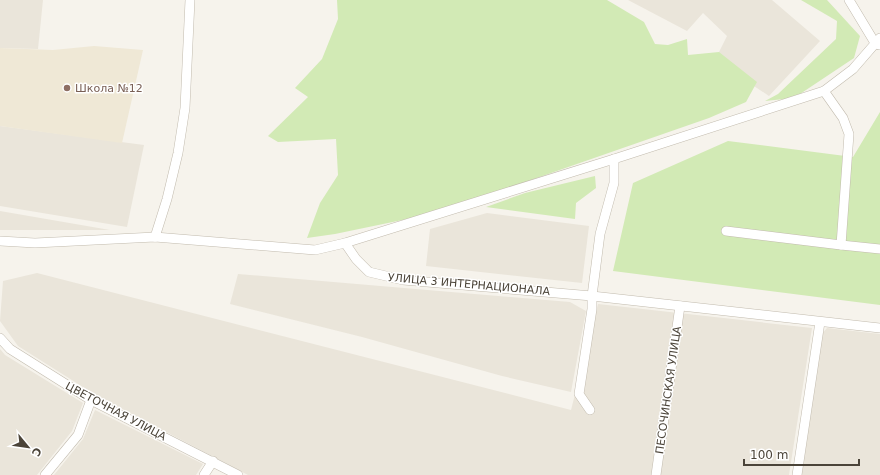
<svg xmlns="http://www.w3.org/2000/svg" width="880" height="475" viewBox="0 0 880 475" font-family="'DejaVu Sans',sans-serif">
<rect width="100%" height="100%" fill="#f6f3ec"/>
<g fill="#eae5da">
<path d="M 0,0 L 43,0 L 38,49 L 0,48 Z"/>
<path d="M 628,0 L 772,0 L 820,41 L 769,96 L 715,60 L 727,36 L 703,13 L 687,31 Z"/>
<path d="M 0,126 L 144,145 L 127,227 L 0,206 Z"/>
<path d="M 0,211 L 110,230 L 0,230 Z"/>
<path d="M 487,213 L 589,226 L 582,283 L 426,266 L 430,229 Z"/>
<path d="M 37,273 L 571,410 L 598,304 L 812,328 L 789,475 L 248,475 L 94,394 L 18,346 L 0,321 L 3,281 Z"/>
<path d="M 238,274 L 570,302 L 586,311 L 571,392 L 502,376 L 362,337 L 230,304 Z"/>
<path d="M 827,328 L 880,334 L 880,475 L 801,475 L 821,335 Z"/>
<path d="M 0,349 L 5,355 L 83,403 L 72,431 L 37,475 L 0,475 Z"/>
<path d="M 95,410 L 203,464 L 196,475 L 54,475 L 83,439 Z"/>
</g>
<path fill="#efe8d6" d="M 94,46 L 143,50 L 122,143 L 0,126 L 0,48 L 53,50 Z"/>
<g fill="#d2eab5">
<path d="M 337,0 L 607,0 L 644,22 L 655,44 L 668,45 L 687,39 L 688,55 L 719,52 L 757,82 L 746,102 L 709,118 L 436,213 L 335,234 L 307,238 L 320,203 L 338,175 L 336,139 L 278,142 L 268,136 L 308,97 L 295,88 L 322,59 L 338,19 Z"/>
<path d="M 801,0 L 827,0 L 860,36 L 854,58 L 794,98 L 765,101 L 778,94 L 836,39 L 837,21 Z"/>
<path d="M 880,112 L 880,305 L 613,271 L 633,183 L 728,141 L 853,157 Z"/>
<path d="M 595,176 L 596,188 L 576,203 L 575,219 L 486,207 L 525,193 Z"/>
</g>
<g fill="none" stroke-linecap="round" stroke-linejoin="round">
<g stroke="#c2bbae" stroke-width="10">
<g id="minor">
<path d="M 849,0 L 875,43 L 879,45"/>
<path d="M 726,231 L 841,245 L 849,134 L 843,118 L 824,91"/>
<path d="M 155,237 L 167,199 L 178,153 L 185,108 L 190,0"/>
<path d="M 0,241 L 35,243 L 155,237 L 315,250 L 345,243 L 614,159 L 824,91 L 853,69 L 880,38"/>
<path d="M 345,243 L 356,259 L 369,272 L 403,280 L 592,296 L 880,328"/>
<path d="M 841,245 L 880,249"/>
<path d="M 0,338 L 10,349 L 91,400 L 238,475"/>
<path d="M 590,410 L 579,394 L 592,309 L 592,296 L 600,234 L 614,183 L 614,159"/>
<path d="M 45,475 L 78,435 L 91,400"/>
<path d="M 204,475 L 213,461"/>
<path d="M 656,475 L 680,306"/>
<path d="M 797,475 L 820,322"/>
</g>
</g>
<use href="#minor" stroke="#fff" stroke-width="9"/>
</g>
<circle fill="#8d6e63" stroke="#fff" stroke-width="1.5" cx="67" cy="88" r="4"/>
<g text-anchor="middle" stroke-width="3" stroke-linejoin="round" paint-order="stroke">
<g font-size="11" fill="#785e54" stroke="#fff" text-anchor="start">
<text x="75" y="92">Школа №12</text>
</g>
<g font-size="11" fill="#4b4439" stroke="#fff">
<text transform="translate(469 284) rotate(5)" y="4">УЛИЦА 3 ИНТЕРНАЦИОНАЛА</text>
<text transform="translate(668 390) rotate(-82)" y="4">ПЕСОЧИНСКАЯ УЛИЦА</text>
<text transform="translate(116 411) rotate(28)" y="4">ЦВЕТОЧНАЯ УЛИЦА</text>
</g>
</g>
<g transform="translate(28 447) rotate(119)" stroke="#ffffff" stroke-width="3" paint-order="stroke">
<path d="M0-3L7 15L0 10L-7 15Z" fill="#4b4439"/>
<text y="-6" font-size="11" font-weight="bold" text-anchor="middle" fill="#4b4439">С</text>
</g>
<path d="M744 459v6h115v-6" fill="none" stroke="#4b4439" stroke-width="2"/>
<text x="750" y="459" font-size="12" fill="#4b4439" stroke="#ffffff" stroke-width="3" paint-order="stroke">100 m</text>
</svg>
